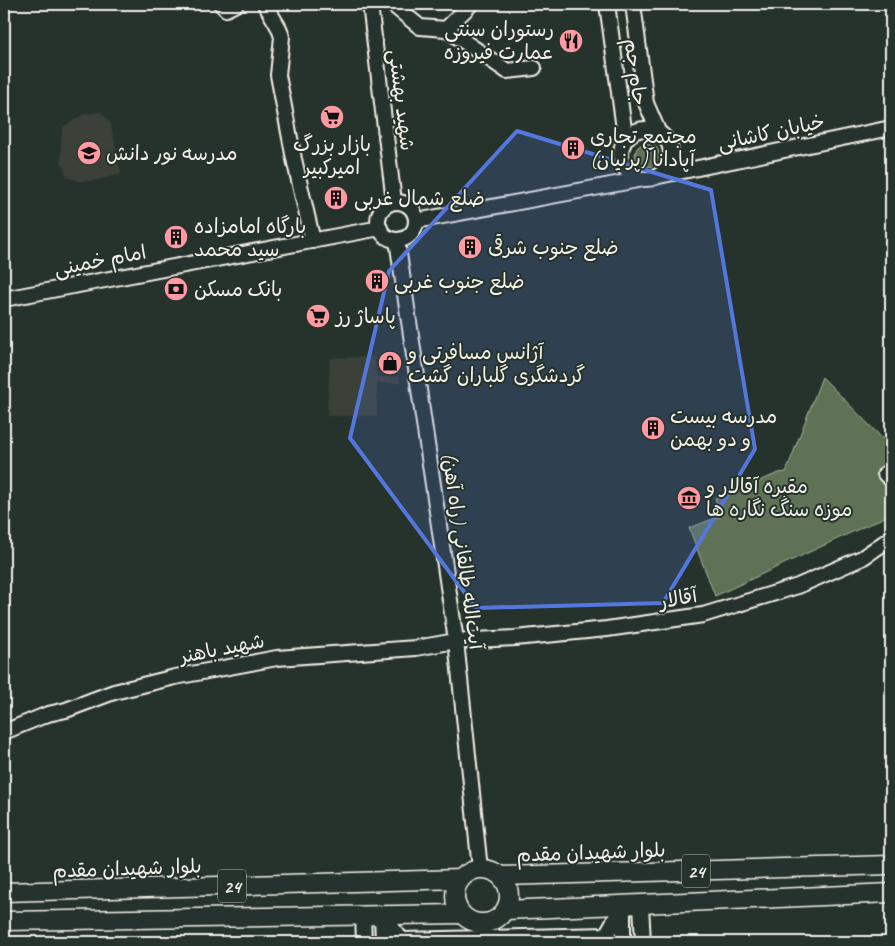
<svg xmlns="http://www.w3.org/2000/svg" width="895" height="946" viewBox="0 0 895 946" font-family="Caveat,'Playpen Sans Arabic',sans-serif">
<rect width="100%" height="100%" fill="#26332d"/>
<filter id="ink" filterUnits="userSpaceOnUse"><feTurbulence type="fractalNoise" baseFrequency=".02" numOctaves="2"/><feDisplacementMap in="SourceGraphic" scale="10" xChannelSelector="R" yChannelSelector="G"/><feConvolveMatrix kernelMatrix="1 2 1 2 8 2 1 2 1" color-interpolation-filters="sRGB"/></filter>
<g filter="url(#ink)">
<g fill="#3a3f39">
<path d="M 102,112 L 111,124 L 121,174 L 93,181 L 78,181 L 67,177 L 61,161 L 61,138 L 63,127 L 84,114 Z"/>
<path d="M 375,357 L 376,377 L 400,377 L 400,383 L 377,383 L 377,416 L 327,416 L 330,358 Z"/>
</g>
<g fill="#607255" stroke="#aab29e">
<circle cx="647" cy="155" r="12"/>
<path d="M 822,377 L 891,447 L 891,514 L 715,596 L 689,528 L 721,516 L 715,498 L 779,473 L 786,472 Z"/>
</g>
<g fill="none" stroke-linecap="round" stroke-linejoin="round">
<g stroke="#f4f1e8" stroke-width="18">
<g id="minor">
<path d="M 221,4 L 226,9 L 236,4"/>
<path d="M 265,4 L 279,28 L 282,37 L 278,75 L 294,159 L 313,241"/>
<path d="M 370,4 L 394,202"/>
<path d="M 392,4 L 420,27 L 446,29 L 507,71 L 534,68"/>
<path d="M 607,4 L 624,129 L 623,144"/>
<path d="M 633,4 L 646,103 L 658,131"/>
<path d="M 446,29 L 471,4"/>
<circle cx="646" cy="154" r="25"/>
<path d="M 659,176 L 891,128"/>
<circle cx="397" cy="221" r="19"/>
<path d="M 416,221 L 643,179"/>
<path d="M 397,240 L 456,641 L 480,869"/>
<path d="M 4,299 L 380,228"/>
<path d="M 885,474 L 891,479"/>
<path d="M 4,732 L 48,714 L 66,710 L 114,692 L 175,677 L 277,658 L 416,648 L 456,641 L 515,638 L 607,629 L 703,615 L 798,586 L 862,558 L 891,538"/>
<path d="M 641,905 L 643,942"/>
<path d="M 363,915 L 364,942"/>
<path d="M 382,915 L 402,940 L 606,935 L 623,905"/>
<path d="M 382,915 L 383,942"/>
<path d="M 623,942 L 623,908"/>
</g>
</g>
<g stroke="#f4f1e8" stroke-width="21">
<g id="major">
<circle cx="482" cy="896" r="27"/>
<path d="M 501,876 L 891,865"/>
<path d="M 4,892 L 461,879"/>
<path d="M 506,910 L 891,893"/>
<path d="M 4,921 L 461,914"/>
</g>
</g>
<use href="#minor" stroke="#26332d" stroke-width="14"/>
<use href="#major" stroke="#26332d" stroke-width="18"/>
</g>
</g>
<path fill="#5377dc" fill-opacity="0.2" stroke="#5377dc" stroke-width="4" stroke-linejoin="round" d="M 517,131 L 711,190 L 755,449 L 663,603 L 476,608 L 350,438 L 389,271 Z"/>
<defs>
<g id="restaurant-disc" transform="scale(1.25)"><circle r="9.5" fill="#ff9aa2" stroke="#26332d"/><path d="M-5-6h1v4h1v-4h1v4h1v-4h1v5L-1.5 .5V6h-2V.5L-5-1ZM5-6V6H3V1.5H1.5Q1.5-4 5-6Z" fill="#111"/></g>
<g id="supermarket-disc" transform="scale(1.25)"><circle r="9.5" fill="#ff9aa2" stroke="#26332d"/><path d="M-6-5.5h2.5l.6 2H6L4.5 2H-2.5L-4.4-4H-6ZM-1.5 3.2a1.3 1.3 0 1 0 .1 0ZM3 3.2a1.3 1.3 0 1 0 .1 0Z" fill="#111"/></g>
<g id="building-disc" transform="scale(1.25)"><circle r="9.5" fill="#ff9aa2" stroke="#26332d"/><path d="M-4-6H4V6H1V3H-1V6H-4ZM-2.5-4.3h1.7v1.8h-1.7ZM.8-4.3h1.7v1.8H.8ZM-2.5-1h1.7V.8h-1.7ZM.8-1h1.7V.8H.8Z" fill="#111"/></g>
<g id="school-disc" transform="scale(1.25)"><circle r="9.5" fill="#ff9aa2" stroke="#26332d"/><path d="M0-5L7-2L0 1L-7-2ZM-4 1L0 2.5L4 1V4Q0 6-4 4Z" fill="#111"/></g>
<g id="bank-disc" transform="scale(1.25)"><circle r="9.5" fill="#ff9aa2" stroke="#26332d"/><path d="M-6-4H6V4H-6ZM0-2.3a2.3 2.3 0 1 0 0 4.6a2.3 2.3 0 1 0 0-4.6Z" fill="#111"/></g>
<g id="shop-disc" transform="scale(1.25)"><circle r="9.5" fill="#ff9aa2" stroke="#26332d"/><path d="M-5-2.5h2.3a2.7 3.5 0 0 1 5.4 0H5L5.5 6h-11ZM-1.5-2.5h3a1.5 2.3 0 0 0-3 0Z" fill="#111"/></g>
<g id="museum-disc" transform="scale(1.25)"><circle r="9.5" fill="#ff9aa2" stroke="#26332d"/><path d="M0-6L6-3V-2H-6V-3ZM-5-1h2V3h-2ZM-1-1h2V3h-2ZM3-1h2V3H3ZM-6 4H6V6H-6Z" fill="#111"/></g>
</defs>
<g fill-rule="evenodd">
<use href="#restaurant-disc" x="571" y="41"/>
<use href="#supermarket-disc" x="332" y="117"/>
<use href="#building-disc" x="573" y="148"/>
<use href="#school-disc" x="89" y="153"/>
<use href="#building-disc" x="336" y="198"/>
<use href="#building-disc" x="176" y="237"/>
<use href="#building-disc" x="470" y="247"/>
<use href="#building-disc" x="377" y="281"/>
<use href="#bank-disc" x="176" y="289"/>
<use href="#supermarket-disc" x="318" y="316"/>
<use href="#shop-disc" x="390" y="363"/>
<use href="#building-disc" x="653" y="428"/>
<use href="#museum-disc" x="689" y="498"/>
</g>
<g text-anchor="middle" stroke-width="4" stroke-linejoin="round" paint-order="stroke">
<g fill="#26332d" stroke="#b6b8b0" stroke-width="1">
<rect x="682" y="854.5" width="28" height="33" rx="4"/>
<rect x="218" y="869.5" width="28" height="33" rx="4"/>
</g>
<g font-size="19" font-weight="bold" fill="#f4f1e8">
<text x="696" y="878">24</text>
<text x="232" y="893">24</text>
</g>
<g font-size="20" fill="#f4f1e8" stroke="#26332d" text-anchor="start">
<text x="554" y="36" text-anchor="end">رستوران سنتی<tspan x="554" dy="23">عمارت فیروزه</tspan></text>
<text x="590" y="143">مجتمع تجاری<tspan x="590" dy="23">آپادانا (پرنیان)</tspan></text>
<text x="332" y="151" text-anchor="middle">بازار بزرگ<tspan x="332" dy="23">امیرکبیر</tspan></text>
<text x="106" y="160">مدرسه نور دانش</text>
<text x="354" y="205">ضلع شمال غربی</text>
<text x="194" y="233">بارگاه امامزاده<tspan x="194" dy="23">سید محمد</tspan></text>
<text x="488" y="254">ضلع جنوب شرقی</text>
<text x="394" y="288">ضلع جنوب غربی</text>
<text x="194" y="296">بانک مسکن</text>
<text x="336" y="323">پاساژ رز</text>
<text x="408" y="359">آژانس مسافرتی و<tspan x="408" dy="23">گردشگری گلباران گشت</tspan></text>
<text x="670" y="423">مدرسه بیست<tspan x="670" dy="23">و دو بهمن</tspan></text>
<text x="706" y="493">مقبره آقالار و<tspan x="706" dy="23">موزه سنگ نگاره ها</tspan></text>
</g>
<g font-size="20" fill="#f4f1e8" stroke="#26332d">
<text transform="translate(636 72) rotate(82)" y="7">جام جم</text>
<text transform="translate(402 100) rotate(83)" y="7">شهید بهشتی</text>
<text transform="translate(771 132) rotate(-12)" y="7">خیابان کاشانی</text>
<text transform="translate(100 260) rotate(-11)" y="7">امام خمینی</text>
<text transform="translate(463 551) rotate(82)" y="7">(راه آهن) آیت‌الله طالقانی</text>
<text transform="translate(678 598) rotate(-10)" y="7">آقالار</text>
<text transform="translate(222 648) rotate(-11)" y="7">شهید باهنر</text>
<text transform="translate(591 852) rotate(-2)" y="7">بلوار شهیدان مقدم</text>
<text transform="translate(127 868) rotate(-2)" y="7">بلوار شهیدان مقدم</text>
</g>
</g>
<rect width="895" height="946" fill="none" stroke="#26332d" stroke-width="20"/>
<rect x="10" y="10" width="875" height="926" fill="none" stroke="#f4f1e8" stroke-width="2" filter="url(#ink)"/>
</svg>
